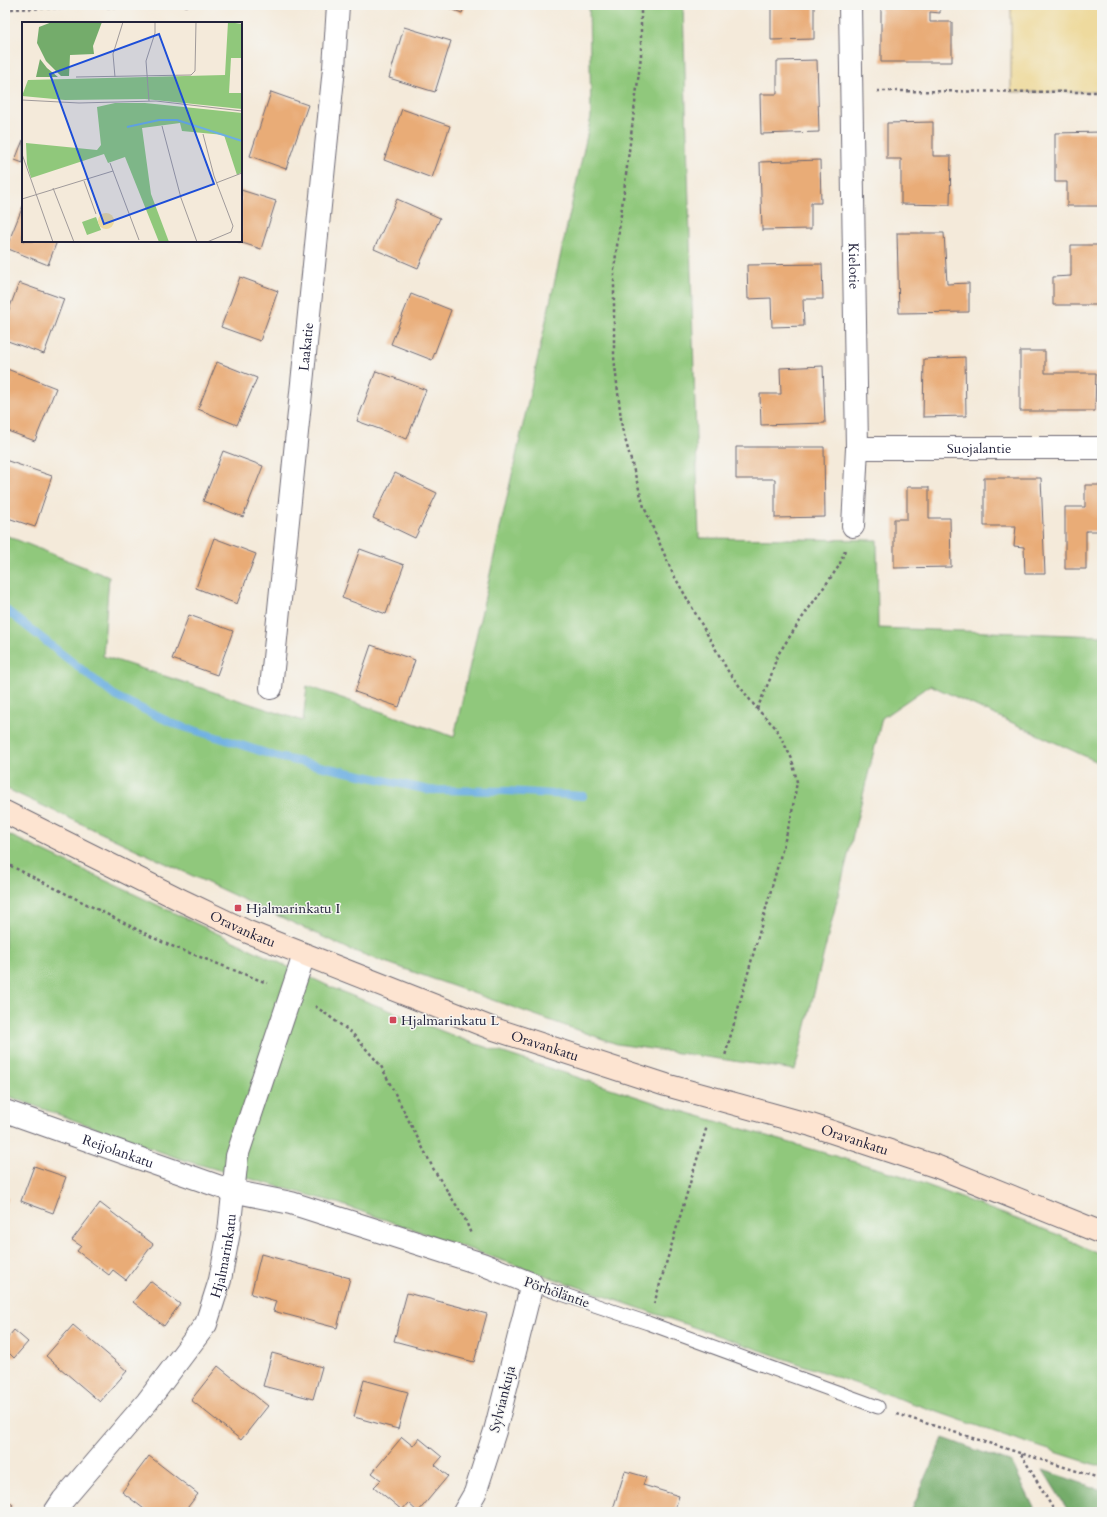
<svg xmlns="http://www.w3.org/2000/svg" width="1107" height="1517" viewBox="0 0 1107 1517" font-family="Cardo,serif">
<rect width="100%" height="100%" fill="#f6f6f2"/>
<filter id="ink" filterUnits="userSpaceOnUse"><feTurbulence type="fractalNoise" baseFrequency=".025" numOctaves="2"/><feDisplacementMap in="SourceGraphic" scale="8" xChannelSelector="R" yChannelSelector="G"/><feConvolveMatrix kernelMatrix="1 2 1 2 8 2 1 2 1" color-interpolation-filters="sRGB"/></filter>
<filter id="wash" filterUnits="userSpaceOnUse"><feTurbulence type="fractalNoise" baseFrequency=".012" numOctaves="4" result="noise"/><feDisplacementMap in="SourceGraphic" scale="16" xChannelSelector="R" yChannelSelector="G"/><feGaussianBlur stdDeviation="0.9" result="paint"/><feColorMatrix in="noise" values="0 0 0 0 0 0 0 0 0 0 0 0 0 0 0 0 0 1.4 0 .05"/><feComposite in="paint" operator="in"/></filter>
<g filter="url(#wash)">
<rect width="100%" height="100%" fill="#f4eada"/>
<g fill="#90c87b" stroke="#59755b">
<path d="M 589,5 L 683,5 L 699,538 L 877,540 L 878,628 L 1102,636 L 1102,764 L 930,685 L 882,718 L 795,1070 L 617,1044 L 351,950 L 5,788 L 5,535 L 109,577 L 103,656 L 303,721 L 307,686 L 454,737 L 591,117 Z"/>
<path d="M 5,833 L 335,989 L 467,1041 L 668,1107 L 903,1176 L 1059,1235 L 1102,1256 L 1102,1467 L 1015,1439 L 337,1203 L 183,1160 L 5,1095 Z"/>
</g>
<g fill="#74ac6b" stroke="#4b6753">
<path d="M 943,1438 L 1012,1463 L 1036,1512 L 911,1512 Z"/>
<path d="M 1043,1470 L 1102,1490 L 1102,1512 L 1069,1512 Z"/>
</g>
<rect fill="#eeda9e" stroke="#887e6c" x="1011" y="5" width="91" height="87"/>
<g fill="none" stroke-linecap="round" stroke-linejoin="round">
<path stroke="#6cafe1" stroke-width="8" d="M 5,609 L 115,696 L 174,724 L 226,740 L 278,757 L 429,790 L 508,791 L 583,796"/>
</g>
<g id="blocks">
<g fill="#e9ac77">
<path d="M 440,5 L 465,5 L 462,13 Z"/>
<path d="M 771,5 L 814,5 L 814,39 L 771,40 Z"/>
<path d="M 881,5 L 940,5 L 940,13 L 930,12 L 930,22 L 952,22 L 952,62 L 881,62 Z"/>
<path d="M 404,27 L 451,41 L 435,92 L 389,78 Z"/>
<path d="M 817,60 L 819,132 L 761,134 L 760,94 L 777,94 L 777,61 Z"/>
<path d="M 271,92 L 308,105 L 286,169 L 250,156 Z"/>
<path d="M 402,109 L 450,126 L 432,178 L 384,160 Z"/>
<path d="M 933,122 L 933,156 L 951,156 L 950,205 L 901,204 L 901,159 L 887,159 L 887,123 Z"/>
<path d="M 1102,132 L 1102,206 L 1067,206 L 1067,182 L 1055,182 L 1055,133 Z"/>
<path d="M 23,140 L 23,163 L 15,160 Z"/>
<path d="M 820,160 L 821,203 L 811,203 L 811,229 L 762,230 L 760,162 Z"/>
<path d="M 241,190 L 276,201 L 261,249 L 236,241 L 241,241 Z"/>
<path d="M 397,199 L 440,218 L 418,268 L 374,249 Z"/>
<path d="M 23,206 L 23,241 L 57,241 L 48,265 L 6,248 Z"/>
<path d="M 897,233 L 944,233 L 947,284 L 969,283 L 969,312 L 899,313 Z"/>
<path d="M 1071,245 L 1102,245 L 1102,305 L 1053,305 L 1053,277 L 1071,276 Z"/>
<path d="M 822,264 L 823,299 L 803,299 L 804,326 L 772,327 L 771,298 L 748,299 L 747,265 Z"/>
<path d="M 240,277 L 278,291 L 260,341 L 221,327 Z"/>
<path d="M 19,283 L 64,299 L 44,354 L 5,340 L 5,320 Z"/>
<path d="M 411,294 L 451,310 L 432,360 L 391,344 Z"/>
<path d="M 1020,351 L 1045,351 L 1045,373 L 1096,373 L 1095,411 L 1020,411 Z"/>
<path d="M 965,357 L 966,416 L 923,417 L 924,359 Z"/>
<path d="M 217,362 L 257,378 L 237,425 L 198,409 Z"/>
<path d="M 823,366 L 825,423 L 761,425 L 760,394 L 781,394 L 780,368 Z"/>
<path d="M 7,369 L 56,388 L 35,441 L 5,430 L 5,374 Z"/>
<path d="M 376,371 L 426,390 L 407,439 L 357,421 Z"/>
<path d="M 736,447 L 824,447 L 825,517 L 775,518 L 775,479 L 736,479 Z"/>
<path d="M 223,451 L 263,466 L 243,517 L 203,501 Z"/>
<path d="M 5,460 L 52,476 L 35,527 L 5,517 Z"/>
<path d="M 395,473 L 437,493 L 415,538 L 373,518 Z"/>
<path d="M 984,478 L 1041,478 L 1045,574 L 1025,574 L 1024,547 L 1014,546 L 1016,526 L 984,526 Z"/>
<path d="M 1085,485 L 1102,485 L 1102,531 L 1086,531 L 1086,569 L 1065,569 L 1065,507 L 1085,507 Z"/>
<path d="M 907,487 L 929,487 L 929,518 L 950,518 L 951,567 L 894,568 L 894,519 L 907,519 Z"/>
<path d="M 214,538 L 256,554 L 237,604 L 196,588 Z"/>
<path d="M 360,549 L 404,565 L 386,614 L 342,598 Z"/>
<path d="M 189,615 L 233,631 L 217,675 L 172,659 Z"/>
<path d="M 371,645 L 415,660 L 399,707 L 355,692 Z"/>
<path d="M 34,1166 L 66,1177 L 53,1213 L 21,1201 Z"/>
<path d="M 5,1197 L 8,1198 L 5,1207 Z"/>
<path d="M 100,1203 L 153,1244 L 126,1280 L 113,1270 L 109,1275 L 77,1251 L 81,1246 L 72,1240 Z"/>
<path d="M 261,1254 L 350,1278 L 337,1328 L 273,1311 L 276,1301 L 251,1294 Z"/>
<path d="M 150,1281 L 180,1304 L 164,1326 L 133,1302 Z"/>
<path d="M 407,1293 L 487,1314 L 474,1362 L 394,1341 Z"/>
<path d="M 73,1325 L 127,1371 L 100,1402 L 46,1356 Z"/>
<path d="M 14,1330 L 28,1342 L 14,1358 L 5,1349 L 5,1341 Z"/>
<path d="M 272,1353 L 322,1367 L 313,1399 L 263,1386 Z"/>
<path d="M 218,1366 L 268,1406 L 241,1440 L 191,1400 Z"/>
<path d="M 364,1380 L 408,1392 L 398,1429 L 354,1417 Z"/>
<path d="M 402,1437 L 413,1446 L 419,1438 L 442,1457 L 435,1465 L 448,1476 L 418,1512 L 408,1503 L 402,1510 L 374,1487 L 381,1480 L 372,1473 Z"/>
<path d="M 149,1456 L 198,1494 L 184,1512 L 148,1512 L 122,1492 Z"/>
<path d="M 625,1471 L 646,1477 L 643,1485 L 679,1496 L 674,1512 L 612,1512 Z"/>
<path d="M 5,1499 L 13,1505 L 7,1512 L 5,1512 Z"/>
</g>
</g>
</g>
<g filter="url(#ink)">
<use href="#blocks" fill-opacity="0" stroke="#6c6873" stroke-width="1"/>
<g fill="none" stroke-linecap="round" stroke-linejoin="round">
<g stroke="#6c6873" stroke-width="15">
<path id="lane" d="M 532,1284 L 648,1323 L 878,1407"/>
</g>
<g stroke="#6c6873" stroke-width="24">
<g id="street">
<path id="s1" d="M 850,5 L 857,448 L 853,526"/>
<path id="s2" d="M 857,448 L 1102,448"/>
<path id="s3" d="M 271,688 L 334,68 L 338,5"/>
<path id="s4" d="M 5,1111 L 232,1191 L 291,1203 L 482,1264 L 532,1284 L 495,1431 L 475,1493 L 464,1512"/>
<path id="s5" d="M 55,1512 L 63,1500 L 147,1402 L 206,1324 L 220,1280 L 229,1232 L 237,1156 L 304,955"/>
</g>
</g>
<g stroke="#6c6873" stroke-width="24">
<g id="secondary">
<path id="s6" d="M 5,812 L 181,900 L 248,932 L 491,1028 L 666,1085 L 811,1125 L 938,1167 L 1102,1233"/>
</g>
</g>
<g stroke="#6c6873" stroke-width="2.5" stroke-dasharray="3 3" stroke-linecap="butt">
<path d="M 641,5 L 641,56 L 614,270 L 614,357 L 622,428 L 644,507 L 672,572 L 728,671 L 757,709 L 776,728 L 792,759 L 797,782 L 791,818 L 725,1056"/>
<path d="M 5,9 L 211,5"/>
<path d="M 877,91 L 1102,92"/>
<path d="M 757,709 L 770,679 L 777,656 L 802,618 L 839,566 L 845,550"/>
<path d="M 5,863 L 164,943 L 267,983"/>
<path d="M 315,1006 L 352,1033 L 381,1066 L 434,1170 L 465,1219 L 471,1234"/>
<path d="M 654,1304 L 707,1126"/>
<path d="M 897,1414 L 1102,1479"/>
<path d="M 1021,1454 L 1055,1512"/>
</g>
<use href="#lane" stroke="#fff" stroke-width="13"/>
<use href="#street" stroke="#fff" stroke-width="22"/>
<use href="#secondary" stroke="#fde4d1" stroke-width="22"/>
</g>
</g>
<g fill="#d1495b" stroke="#f6f6f2" stroke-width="1.5">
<rect x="234" y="904" width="8" height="8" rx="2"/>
<rect x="389" y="1016" width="8" height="8" rx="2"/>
</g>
<g text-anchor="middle" stroke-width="3" stroke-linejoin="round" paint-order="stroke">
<g font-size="14" fill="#22223b" stroke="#f6f6f2">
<text dy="5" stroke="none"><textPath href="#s1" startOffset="261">Kielotie</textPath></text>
<text dy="5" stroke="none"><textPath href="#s3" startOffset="343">Laakatie</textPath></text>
<text dy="5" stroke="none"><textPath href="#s2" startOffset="122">Suojalantie</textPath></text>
<text dy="5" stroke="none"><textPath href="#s6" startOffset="265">Oravankatu</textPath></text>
<text dy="5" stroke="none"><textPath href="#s6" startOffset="589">Oravankatu</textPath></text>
<text dy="5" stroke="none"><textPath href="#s6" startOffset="913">Oravankatu</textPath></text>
<text dy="5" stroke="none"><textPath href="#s4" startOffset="120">Reijolankatu</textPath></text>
<text dy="5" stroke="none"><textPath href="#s5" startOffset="312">Hjalmarinkatu</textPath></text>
<text transform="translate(557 1292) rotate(19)" y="5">Pörhöläntie</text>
<text transform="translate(502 1399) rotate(-76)" y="5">Sylviankuja</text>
</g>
<g font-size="14" fill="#22223b" stroke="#f6f6f2" text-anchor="start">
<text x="246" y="913">Hjalmarinkatu I</text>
<text x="401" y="1025">Hjalmarinkatu L</text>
</g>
</g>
<g transform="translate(22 22)">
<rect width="220" height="220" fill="#f4eada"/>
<path d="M 206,0 L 220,2 L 220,36 L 209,36 L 207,71 L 220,71 L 220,87 L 123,77 L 43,78 L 0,74 L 6,58 L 203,53 ZM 93,81 L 123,81 L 220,91 L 220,150 L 215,153 L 202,113 L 160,109 L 158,101 L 120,106 L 129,172 L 147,220 L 137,220 L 103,135 L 86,141 L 82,132 L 9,156 L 5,142 L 4,121 L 75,128 L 79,123 L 75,85 ZM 74,195 L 79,208 L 65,213 L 60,200 Z" fill="#90c87b"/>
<path d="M 30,0 L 80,0 L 71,24 L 72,32 L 48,33 L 47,54 L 39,54 L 24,39 L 15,21 L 17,5 ZM 18,37 L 25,46 L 36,55 L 14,55 Z" fill="#74ac6b"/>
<path d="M76 199a8 8 0 1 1 16 0a8 8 0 1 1-16 0Z" fill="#eeda9e"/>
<path fill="none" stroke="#6cafe1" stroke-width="2" d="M 105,105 L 137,98 L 155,98 L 220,119"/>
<path fill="none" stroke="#a09a9a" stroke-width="1" d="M 54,55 L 169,53 L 173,49 L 174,0M 93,55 L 91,32 L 101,0M 0,78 L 57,81 L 134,79 L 220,89M 127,79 L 124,39 L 133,11 L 133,0M 140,104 L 159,176 L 175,220M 181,112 L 192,154 L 211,204 L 209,210 L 185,220M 0,132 L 31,220M 88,141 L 117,218M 62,159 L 74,192M 194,161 L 220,151M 31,166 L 52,220M 0,177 L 91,149"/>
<path fill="#1d4ed8" fill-opacity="0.15" stroke="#1d4ed8" stroke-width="2" d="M 137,12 L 192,162 L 82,202 L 28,52 Z"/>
<rect width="220" height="220" fill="none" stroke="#22223b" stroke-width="2"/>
</g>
<rect width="1107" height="1517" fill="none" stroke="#f6f6f2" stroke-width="20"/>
</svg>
